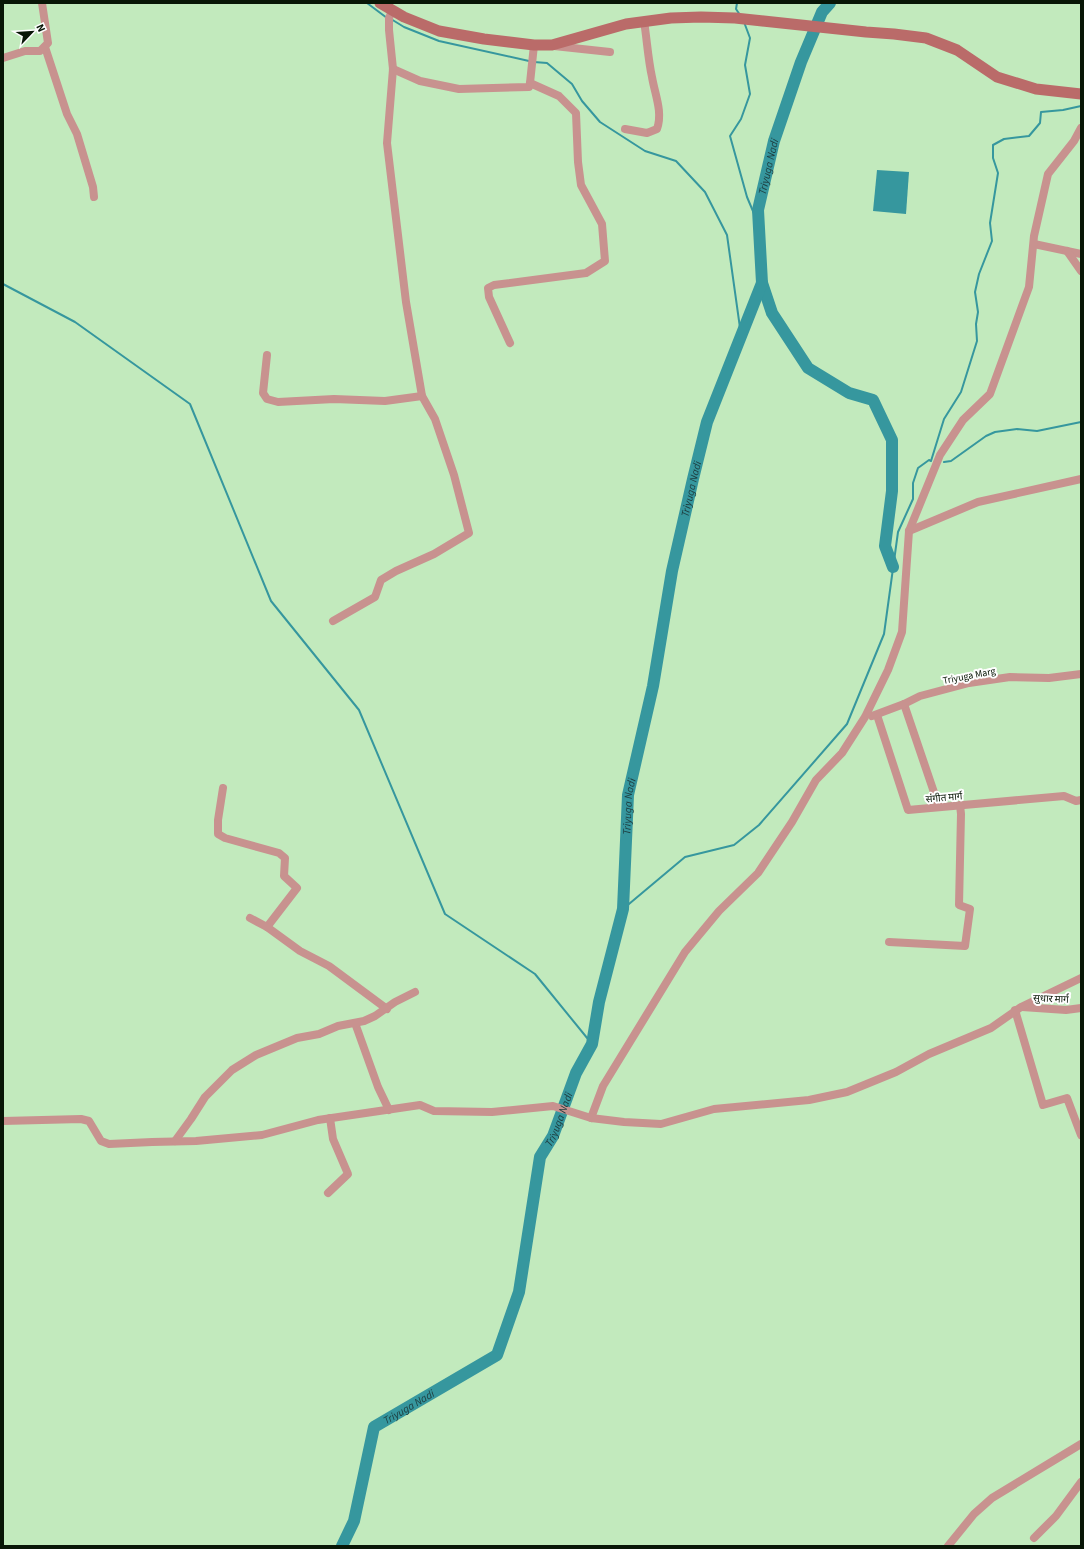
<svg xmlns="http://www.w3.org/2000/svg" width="1084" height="1549" viewBox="0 0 1084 1549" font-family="'Source Sans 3','Noto Sans Devanagari',sans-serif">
<rect width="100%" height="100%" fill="#c2eabd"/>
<path fill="#36979e" d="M 877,170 L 909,172 L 906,214 L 873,211 Z"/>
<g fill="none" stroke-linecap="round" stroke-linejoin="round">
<g stroke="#36979e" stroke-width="2">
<path d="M 367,3 L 387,18"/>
<path d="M 737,3 L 736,9 L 740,15"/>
<path d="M 391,19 L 404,27 L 439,41 L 529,61"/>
<path d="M 744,22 L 750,38 L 745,65 L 750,94 L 741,119 L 730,136 L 747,197 L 758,223"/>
<path d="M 534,62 L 547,63 L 572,84 L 582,101 L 600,122 L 645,151 L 676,161 L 705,192 L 727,235 L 741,335"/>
<path d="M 3,284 L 75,322 L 190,404 L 271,601 L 359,710 L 445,914 L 535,974 L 592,1044"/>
<path d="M 944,462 L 951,461 L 986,436 L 995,432 L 1017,429 L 1037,431 L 1081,422"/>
<path d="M 623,909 L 685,857 L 734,845 L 759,825 L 847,724 L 884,634 L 898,532 L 913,499 L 913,483 L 918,468 L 929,460 L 931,461 L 944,419 L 961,392 L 977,341 L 976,324 L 978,312 L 975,292 L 979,274 L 992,241 L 990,223 L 998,173 L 993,158 L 993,145 L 1004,139 L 1029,136 L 1040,123 L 1041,112 L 1063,110 L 1081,106"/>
</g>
<g stroke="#36979e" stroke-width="12">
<path d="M 762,283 L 772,313 L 808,368 L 849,393 L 873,400 L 892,440 L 892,491 L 885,546 L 893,567"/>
<path id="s1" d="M 342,1546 L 354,1521 L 374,1427 L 497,1355 L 519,1292 L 540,1157 L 553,1136 L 576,1073 L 592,1044 L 599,1002 L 623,909 L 628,795 L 653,686 L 672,571 L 693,479 L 707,422 L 762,283 L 758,210 L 774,141 L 801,62 L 822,12 L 830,3"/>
</g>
<g stroke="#c8928f" stroke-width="8">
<path d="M 554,46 L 610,52"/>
<path d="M 45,47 L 67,114 L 77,134 L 93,187 L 94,197"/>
<path d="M 3,58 L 25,51 L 40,51 L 48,43 L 42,3"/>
<path d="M 393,69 L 420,81 L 459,89 L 529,87 L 530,83"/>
<path d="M 625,129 L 647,133 L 657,129 C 663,112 655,95 652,77 C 648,59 647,40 644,21"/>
<path d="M 1034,244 L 1081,254"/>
<path d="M 1067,251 L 1081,271"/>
<path d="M 510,343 L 489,297 L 488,288 L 494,285 L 586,273 L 605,261 L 602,224 L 581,185 L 578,162 L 576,113 L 559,96 L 530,83 L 534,45"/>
<path d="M 267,355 L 263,393 L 267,399 L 278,402 L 334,399 L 385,401 L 422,396"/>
<path d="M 909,531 L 978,502 L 1081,479"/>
<path d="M 333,621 L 375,597 L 381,580 L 396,571 L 434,554 L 469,533 L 454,475 L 435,419 L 422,396 L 406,302 L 387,143 L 393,69 L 389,30 L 389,18 L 392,11"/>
<path d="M 904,704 L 939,807"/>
<path d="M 877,715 L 908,810 L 1064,796 L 1076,801 L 1081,800"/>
<path d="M 872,716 L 904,704 L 920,696 L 969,683 L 1010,677 L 1049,678 L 1081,674"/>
<path d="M 223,788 L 218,820 L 218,834 L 225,838 L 279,853 L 285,858 L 284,876 L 297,888 L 267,927"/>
<path d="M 250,918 L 267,927 L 300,951 L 329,966 L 387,1009"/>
<path d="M 889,942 L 965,946 L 970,909 L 959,905 L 961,814 L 960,805"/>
<path d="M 1022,1007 L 1066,1010 L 1081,1008"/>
<path d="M 1015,1010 L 1043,1105 L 1067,1098 L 1081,1135"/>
<path d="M 355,1023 L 378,1087 L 389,1110"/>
<path d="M 591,1118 L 603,1086 L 685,952 L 719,911 L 758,873 L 792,822 L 816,780 L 842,753 L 865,717 L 888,670 L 902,632 L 909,531 L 940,455 L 963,420 L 990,394 L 1029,287 L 1034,236 L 1048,174 L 1074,141 L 1081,128"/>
<path d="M 3,1121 L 81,1119 L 89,1121 L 101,1141 L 109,1144 L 152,1142 L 196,1141 L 262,1135 L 318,1120 L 420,1105 L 434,1111 L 492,1112 L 553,1106 L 591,1118 L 624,1122 L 661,1124 L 714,1109 L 809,1100 L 847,1092 L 896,1072 L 929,1054 L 991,1028 L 1021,1007 L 1081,978"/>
<path d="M 175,1141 L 191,1119 L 205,1097 L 232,1070 L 256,1055 L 297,1038 L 319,1034 L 338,1026 L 364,1021 L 375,1016 L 395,1002 L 415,992"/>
<path d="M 328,1193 L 348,1174 L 333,1139 L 330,1118"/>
<path d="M 1034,1538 L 1056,1516 L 1081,1482"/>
<path d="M 948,1546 L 974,1514 L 992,1498 L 1081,1444"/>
</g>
<path stroke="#ba6b69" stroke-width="11" d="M 380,3 L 404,17 L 439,31 L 484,39 L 534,45 L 552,45 L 626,24 L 671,18 L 701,17 L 735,18 L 866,32 L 894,34 L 926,38 L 957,50 L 997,77 L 1036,89 L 1081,94"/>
</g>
<g text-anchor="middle" stroke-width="4" stroke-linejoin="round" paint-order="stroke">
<g font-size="10" fill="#081606" stroke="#fefefe">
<text transform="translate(969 675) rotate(-11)" y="4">Triyuga Marg</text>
<text transform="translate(944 797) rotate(-5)" y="4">संगीत मार्ग</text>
<text transform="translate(1051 998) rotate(2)" y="4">सुधार मार्ग</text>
</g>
<g font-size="11" font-style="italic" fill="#1d3b3d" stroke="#fefefe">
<text dy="4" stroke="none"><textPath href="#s1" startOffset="1496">Triyuga Nadi</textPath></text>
<text dy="4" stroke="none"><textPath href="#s1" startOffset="1160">Triyuga Nadi</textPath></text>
<text dy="4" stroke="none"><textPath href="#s1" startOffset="836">Triyuga Nadi</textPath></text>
<text dy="4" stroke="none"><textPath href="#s1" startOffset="512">Triyuga Nadi</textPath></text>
<text dy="4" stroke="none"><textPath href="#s1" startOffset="164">Triyuga Nadi</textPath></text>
</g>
</g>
<rect width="1084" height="1549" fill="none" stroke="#081606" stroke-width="8"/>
<g transform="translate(32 32) rotate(65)" stroke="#fefefe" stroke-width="3" paint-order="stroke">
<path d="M0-3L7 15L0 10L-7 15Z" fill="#081606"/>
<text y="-6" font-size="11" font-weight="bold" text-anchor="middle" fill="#081606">N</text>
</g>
</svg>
